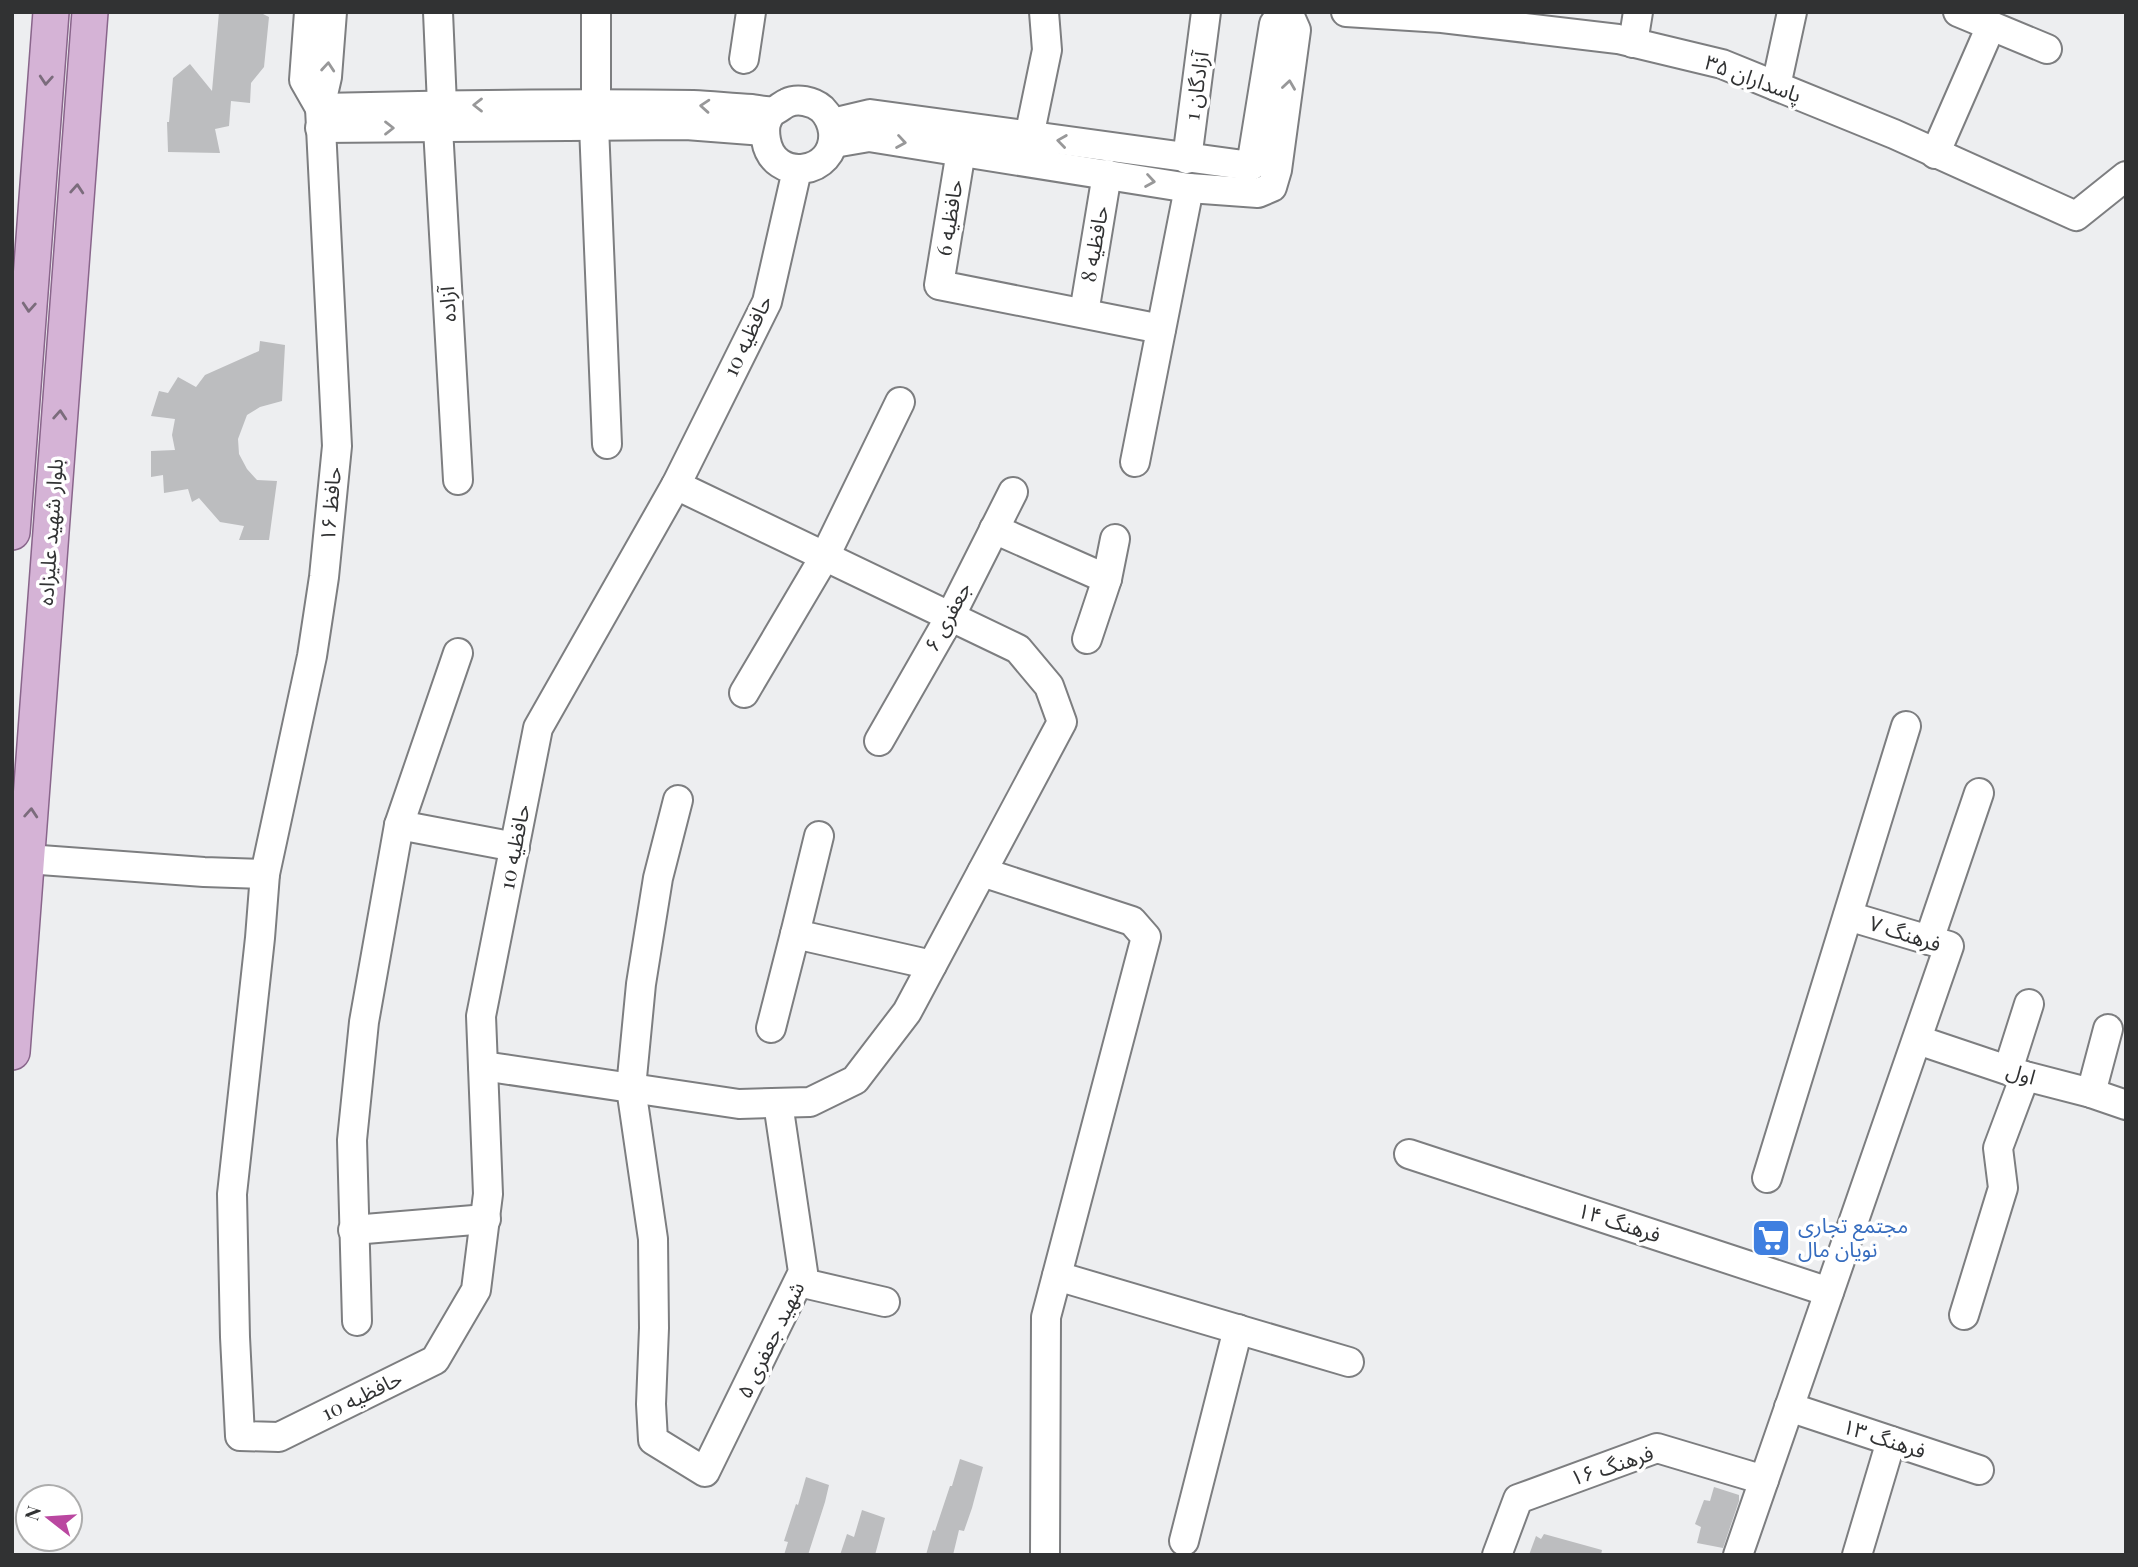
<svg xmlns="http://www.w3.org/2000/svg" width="2138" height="1567" viewBox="0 0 2138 1567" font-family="'Playfair Display','Noto Sans Arabic',serif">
<rect width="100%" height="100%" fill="#edeef0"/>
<g fill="#bcbdbf">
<path d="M 219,12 L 259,12 L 269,17 L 264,67 L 251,83 L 250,103 L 231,101 L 229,126 L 215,129 L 220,153 L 168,152 L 167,122 L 169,122 L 173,78 L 190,64 L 212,91 Z"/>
<path d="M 260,341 L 285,345 L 282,401 L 260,407 L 247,415 L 238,439 L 239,454 L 247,469 L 257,480 L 277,481 L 269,540 L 239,540 L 244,526 L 220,522 L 199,498 L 192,502 L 188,489 L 164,493 L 163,475 L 151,477 L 151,451 L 175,450 L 172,435 L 175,419 L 151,416 L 159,391 L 168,393 L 178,377 L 196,387 L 205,375 L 259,351 Z"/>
<path d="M 960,1459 L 983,1467 L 972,1508 L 964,1531 L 959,1530 L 953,1555 L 926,1555 L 933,1530 L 935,1531 L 950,1486 L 952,1486 Z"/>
<path d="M 806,1477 L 829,1485 L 825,1502 L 808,1555 L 784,1555 L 788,1542 L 784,1541 L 796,1504 L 798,1505 Z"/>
<path d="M 1714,1487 L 1739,1495 L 1739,1501 L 1723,1548 L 1697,1543 L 1701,1527 L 1695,1524 L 1704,1500 L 1710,1501 Z"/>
<path d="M 862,1510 L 885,1518 L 875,1555 L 840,1555 L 847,1534 L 854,1537 Z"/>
<path d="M 1544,1534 L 1602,1550 L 1601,1555 L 1529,1555 L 1536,1536 L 1541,1539 Z"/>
</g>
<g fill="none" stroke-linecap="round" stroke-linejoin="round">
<g stroke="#7d7e80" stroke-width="32">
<g id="minor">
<path d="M 309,12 L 304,80 L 320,108 L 327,77 L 332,12"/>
<path d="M 438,12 L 442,105"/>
<path d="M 596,12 L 596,105"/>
<path d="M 1346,12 L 1442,18 L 1618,39 L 1722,64 L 1894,134 L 2076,216 L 2126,176"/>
<path d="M 1958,12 L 2047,49"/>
<path d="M 1633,43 L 1638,12"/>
<path d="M 744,59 L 751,12"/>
<path d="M 1776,86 L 1792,12"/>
<path d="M 773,111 C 765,120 764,128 766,140 C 773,184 837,175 833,132 C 832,124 828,115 822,109 C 813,101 797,98 787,103 C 782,105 778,110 773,111 C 767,112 758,110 752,109 C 732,108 713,106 693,105 C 569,103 444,105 320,108 L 337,446 L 324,577 L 312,656 L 265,874 L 260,938 L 232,1194 L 235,1337 L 240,1436 L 279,1437 L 435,1360 L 476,1290 L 488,1194 L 481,1016 L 538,728 L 676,485 L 767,302 L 797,170"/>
<path d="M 832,123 L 870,114 L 1251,166 L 1274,24 L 1284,12"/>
<path d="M 594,126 L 607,444"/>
<path d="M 320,128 L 686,125 L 764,131"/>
<path d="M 438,128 L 458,480"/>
<path d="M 1029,137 L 1047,50 L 1044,12"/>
<path d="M 834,143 L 869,137 L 1189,188 L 1258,193 L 1272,187 L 1277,170 L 1296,30 L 1288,12"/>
<path d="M 961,151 L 939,285 L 1161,329"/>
<path d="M 1935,154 L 1991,26"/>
<path d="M 1187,159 L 1206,12"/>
<path d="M 1084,313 L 1107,174"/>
<path d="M 1135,462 L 1189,188"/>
<path d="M 994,529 L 1107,579"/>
<path d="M 1087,639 L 1107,579 L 1115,539"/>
<path d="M 744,693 L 825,556 L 900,402"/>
<path d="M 879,741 L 950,617 L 1013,492"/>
<path d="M 678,800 L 658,878 L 641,984 L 631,1088 L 653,1239 L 654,1328 L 651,1404 L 653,1440 L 705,1472 L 803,1272 L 778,1103"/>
<path d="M 399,825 L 515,847"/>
<path d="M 819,836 L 795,934 L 932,965"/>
<path d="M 27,859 L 204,872 L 265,874"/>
<path d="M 982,872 L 1132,921 L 1146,937 L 1046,1317 L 1045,1555"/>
<path d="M 1929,940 L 1979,793"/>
<path d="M 771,1028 L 795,934"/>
<path d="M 1918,1040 L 2025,1076 L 2091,1093 L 2126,1105"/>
<path d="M 483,1066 L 739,1104 L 810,1102 L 855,1080 L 907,1012 L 1062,722 L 1049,686 L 1018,649 L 676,485"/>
<path d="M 2008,1070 L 2029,1004"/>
<path d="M 2091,1093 L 2108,1029"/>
<path d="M 1409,1154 L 1829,1292"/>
<path d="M 1767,1178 L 1906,726"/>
<path d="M 353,1230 L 486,1219"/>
<path d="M 1057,1276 L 1349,1362"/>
<path d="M 799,1282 L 885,1302"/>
<path d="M 1964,1315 L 2003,1188 L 1998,1148 L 2025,1076"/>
<path d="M 357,1321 L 352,1140 L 364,1022 L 399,825 L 458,653"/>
<path d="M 1789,1407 L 1979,1470"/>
<path d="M 1184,1541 L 1238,1329"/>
<path d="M 1497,1555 L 1518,1499 L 1657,1448 L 1764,1480"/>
<path d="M 1738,1555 L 1949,946 L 1848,916"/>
<path d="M 1857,1555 L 1891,1441"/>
</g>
</g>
<g stroke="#89658b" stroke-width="38">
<g id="major">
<path d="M 12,532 L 51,12"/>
<path d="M 12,1052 L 90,12"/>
</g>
</g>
<use href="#minor" stroke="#fff" stroke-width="28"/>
<use href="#major" stroke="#d5b3d6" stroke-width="35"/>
</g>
<defs><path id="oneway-chevron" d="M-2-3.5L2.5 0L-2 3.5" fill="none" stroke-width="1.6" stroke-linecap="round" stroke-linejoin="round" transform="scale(1.75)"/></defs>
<g stroke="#989899">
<use href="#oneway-chevron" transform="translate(328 67) rotate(-85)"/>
<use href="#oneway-chevron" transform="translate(1289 85) rotate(-82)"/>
<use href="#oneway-chevron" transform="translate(478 105) rotate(180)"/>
<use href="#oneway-chevron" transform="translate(705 106) rotate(-176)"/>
<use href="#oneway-chevron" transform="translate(389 128)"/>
<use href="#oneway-chevron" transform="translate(1062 141) rotate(-172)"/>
<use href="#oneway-chevron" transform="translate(901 142) rotate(9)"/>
<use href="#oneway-chevron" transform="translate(1150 181) rotate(9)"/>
</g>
<g stroke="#7b6c7c">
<use href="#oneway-chevron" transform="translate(46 80) rotate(94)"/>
<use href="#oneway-chevron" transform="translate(77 189) rotate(-86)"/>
<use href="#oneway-chevron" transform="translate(29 307) rotate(94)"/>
<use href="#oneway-chevron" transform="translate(60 415) rotate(-86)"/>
<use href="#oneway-chevron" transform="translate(31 813) rotate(-86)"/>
</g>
<defs>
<g id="supermarket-square" transform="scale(2.0125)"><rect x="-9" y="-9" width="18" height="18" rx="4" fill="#3f7fe0" stroke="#fff"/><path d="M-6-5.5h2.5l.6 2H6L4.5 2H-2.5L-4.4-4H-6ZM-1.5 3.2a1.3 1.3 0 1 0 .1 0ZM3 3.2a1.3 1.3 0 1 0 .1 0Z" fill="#fff"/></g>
</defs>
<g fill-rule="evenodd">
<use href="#supermarket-square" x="1771" y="1238"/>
</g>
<g text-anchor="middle" stroke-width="7" stroke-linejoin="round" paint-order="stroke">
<g font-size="21" fill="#313233" stroke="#fff">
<text transform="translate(1753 79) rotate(20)" y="7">پاسداران ۳۵</text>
<text transform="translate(1197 86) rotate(-82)" y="7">آزادگان 1</text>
<text transform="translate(950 218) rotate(-81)" y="7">حافظیه 6</text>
<text transform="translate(1095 244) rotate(-80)" y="7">حافظیه 8</text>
<text transform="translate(448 304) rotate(-93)" y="7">آزاده</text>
<text transform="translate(748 336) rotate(-65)" y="7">حافظیه 10</text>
<text transform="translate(331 504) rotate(-85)" y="7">حافظ ۱۶</text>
<text transform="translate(51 532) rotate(-86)" y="7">بلوار شهید علیزاده</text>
<text transform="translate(948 617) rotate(-62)" y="7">جعفری ۶</text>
<text transform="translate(515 847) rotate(-79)" y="7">حافظیه 10</text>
<text transform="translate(1905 934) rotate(18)" y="7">فرهنگ ۷</text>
<text transform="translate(2021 1074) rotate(17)" y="7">اول</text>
<text transform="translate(1619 1223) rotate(18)" y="7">فرهنگ ۱۴</text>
<text transform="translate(771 1340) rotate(-64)" y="7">شهید جعفری ۵</text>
<text transform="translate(362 1396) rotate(-26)" y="7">حافظیه 10</text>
<text transform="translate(1884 1439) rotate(18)" y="7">فرهنگ ۱۳</text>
<text transform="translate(1612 1466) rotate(-18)" y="7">فرهنگ ۱۶</text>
</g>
<g font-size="21" fill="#366cbe" stroke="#fff" text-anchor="start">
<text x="1798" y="1233">مجتمع تجاری<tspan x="1798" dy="24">نویان مال</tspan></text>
</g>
</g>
<rect width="2138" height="1567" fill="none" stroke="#313233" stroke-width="28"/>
<g transform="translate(49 1518) rotate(287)"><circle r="33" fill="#ffffff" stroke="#adadad" stroke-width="2"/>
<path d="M0-5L12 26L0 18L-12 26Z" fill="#ba47a0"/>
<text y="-10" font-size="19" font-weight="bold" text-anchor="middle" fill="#313233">N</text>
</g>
</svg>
